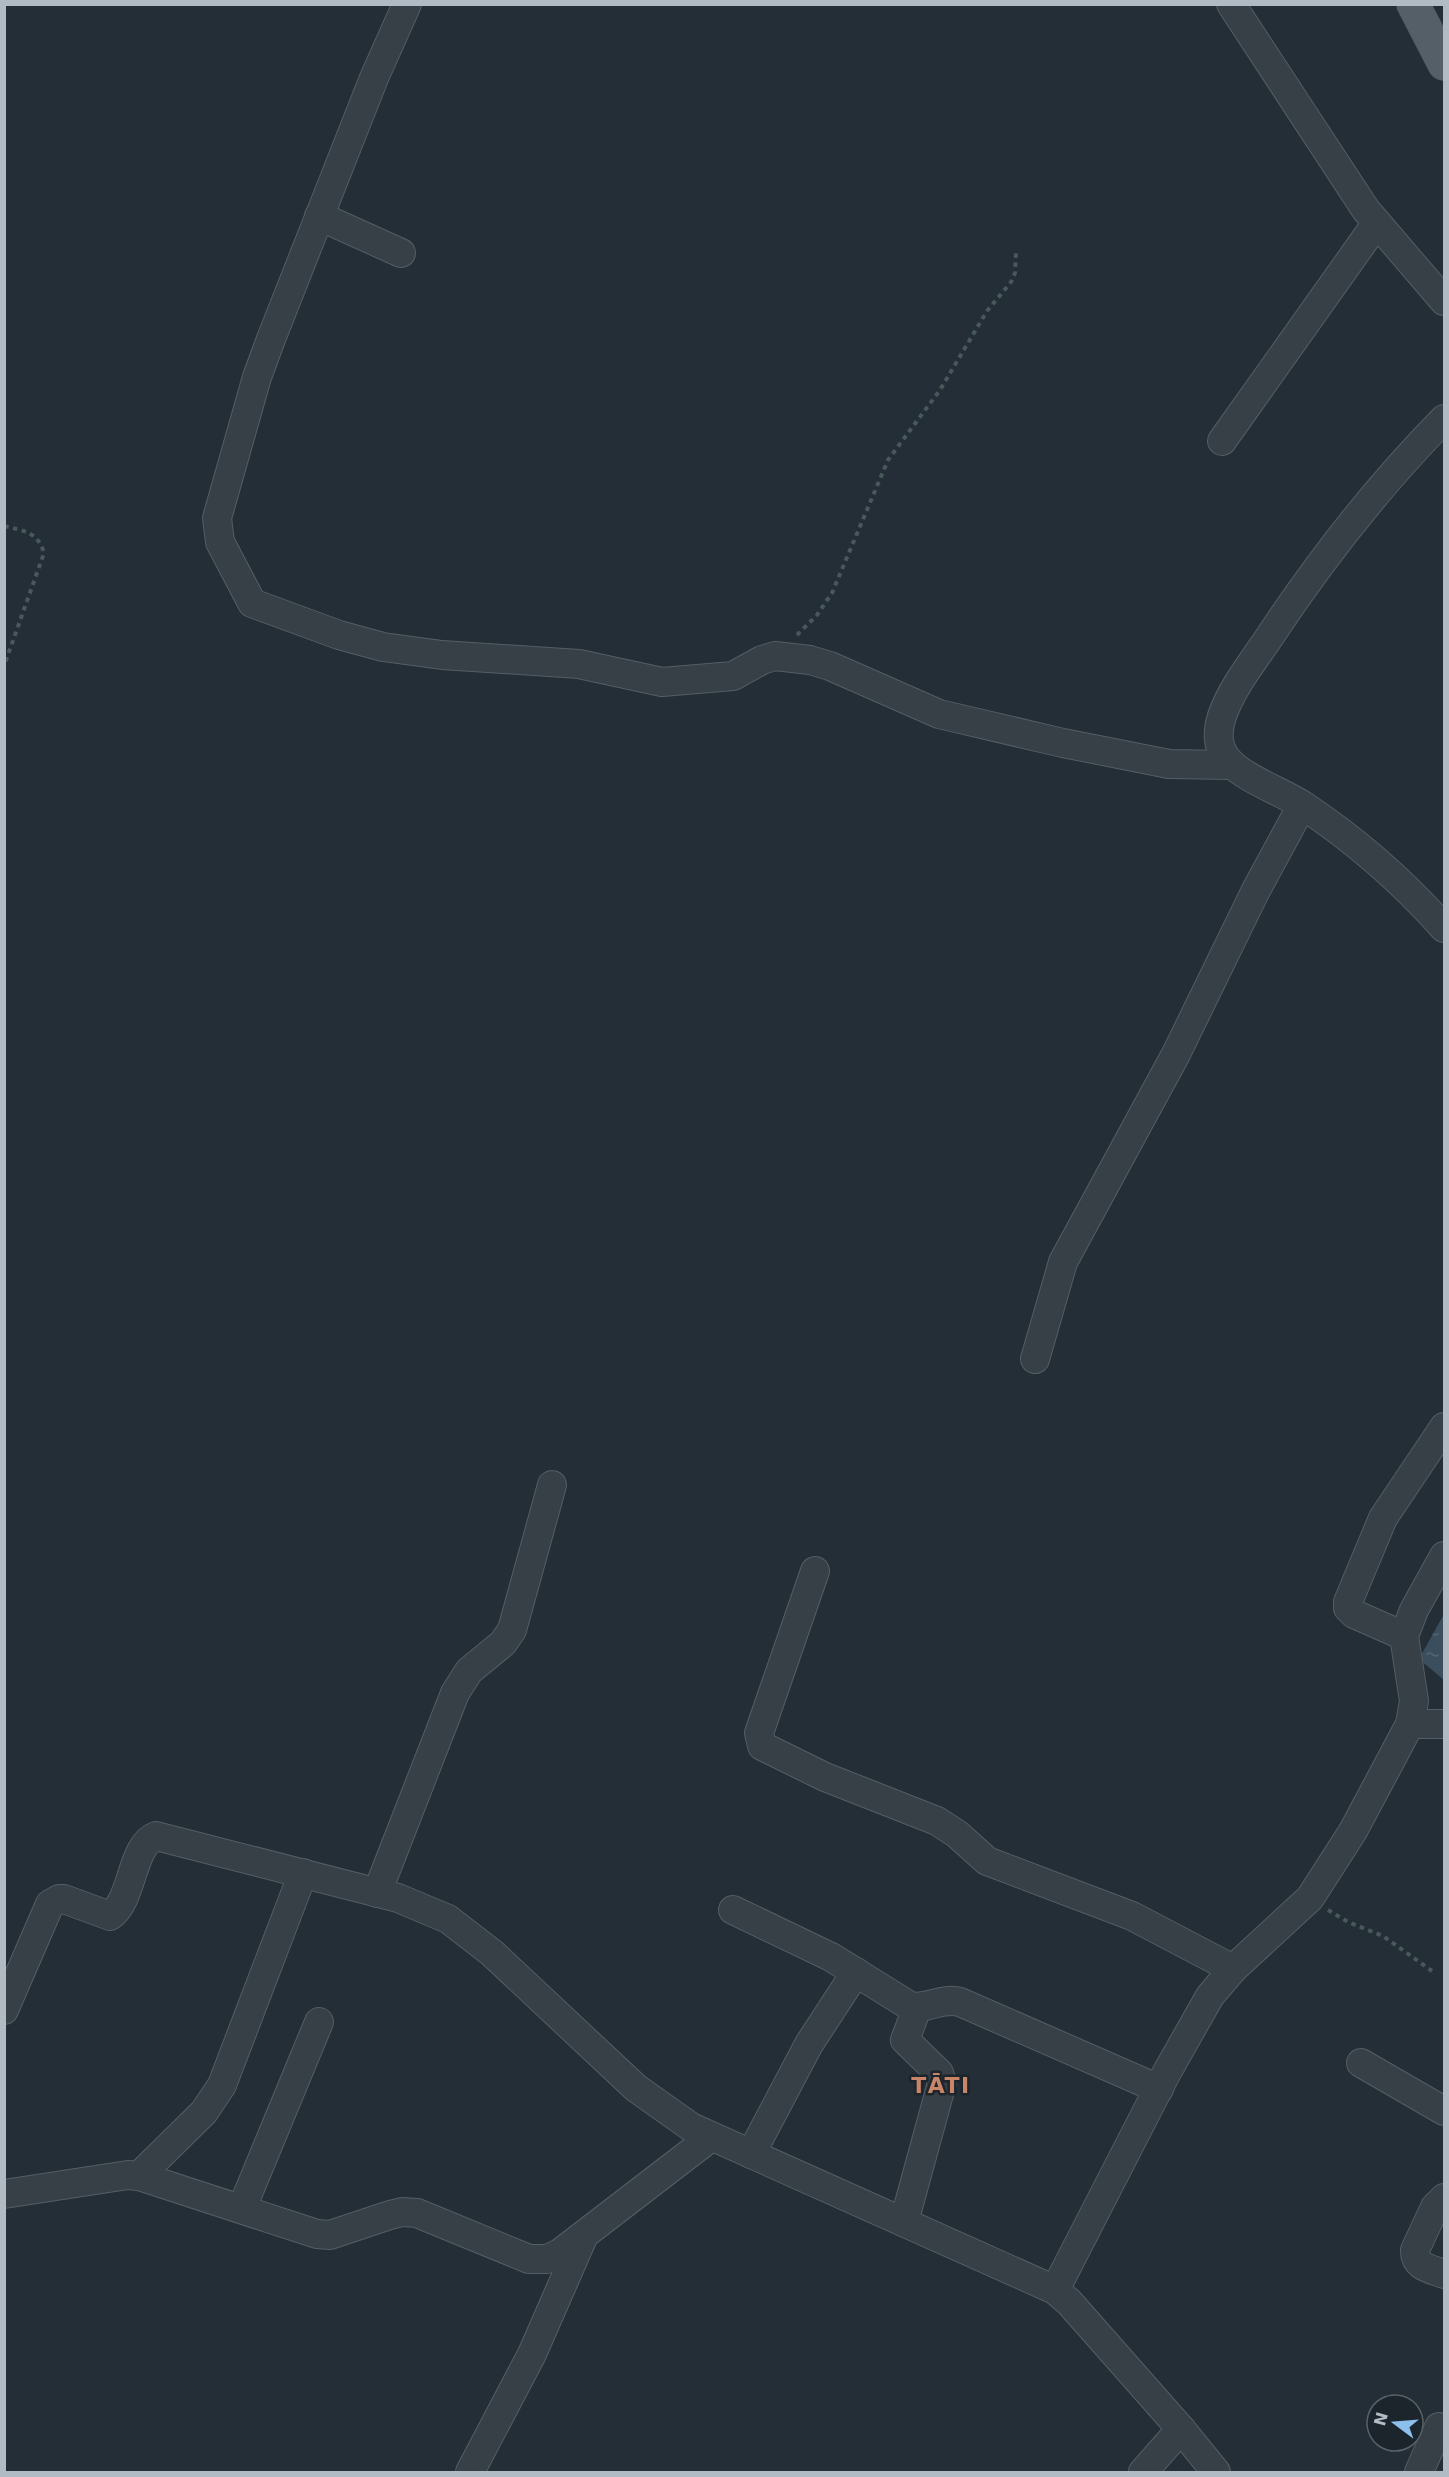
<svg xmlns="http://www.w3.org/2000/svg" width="1449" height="2477" viewBox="0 0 1449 2477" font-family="'DejaVu Sans',sans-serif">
<defs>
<pattern id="water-ripples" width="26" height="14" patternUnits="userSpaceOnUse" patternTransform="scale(1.5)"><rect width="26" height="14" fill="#3a4e5e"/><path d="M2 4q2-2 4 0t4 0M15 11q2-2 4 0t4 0" fill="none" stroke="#546673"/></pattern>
</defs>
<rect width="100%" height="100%" fill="#232e37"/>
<path fill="url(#water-ripples)" d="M 1444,1614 L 1444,1680 L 1419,1659 Z"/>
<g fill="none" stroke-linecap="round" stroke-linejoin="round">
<g stroke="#545e65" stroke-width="30">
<g id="minor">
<path d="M 407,4 L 374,78 L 271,339 L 257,377 L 217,518 L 220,542 L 252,603 L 339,635 L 383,647 L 442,655 L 579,664 L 662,682 L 733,676 L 762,660 L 775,656 L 810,660 L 830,666 L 939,714 L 1063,743 L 1169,764 L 1231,765"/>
<path d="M 1231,4 L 1366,210 L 1444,301"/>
<path d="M 319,216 L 401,253"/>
<path d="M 1444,419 C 1377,487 1318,563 1266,642 C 1250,665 1231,690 1222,716 C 1217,731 1217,747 1227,759 C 1242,778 1283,792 1304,806 C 1355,840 1404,883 1444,928"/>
<path d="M 1222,441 L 1376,224"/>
<path d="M 1035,1359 L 1063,1262 L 1176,1054 L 1255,892 L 1302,805"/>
<path d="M 815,1571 L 759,1733 L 762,1746 L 825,1777 L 937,1821 L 957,1834 L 987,1861 L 1132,1916 L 1233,1969"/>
<path d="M 1404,1636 L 1354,1614 L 1348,1608 L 1348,1602 L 1383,1518 L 1444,1427"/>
<path d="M 1410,1724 L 1444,1724"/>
<path d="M 377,1893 L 455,1693 L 469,1671 L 503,1643 L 512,1630 L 552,1485"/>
<path d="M 733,1910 L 831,1957 L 910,2006 C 927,2010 942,1997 960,2002 L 1159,2089"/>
<path d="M 4,2010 L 50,1904 L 59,1899 L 64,1899 L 110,1916 C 133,1901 131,1845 156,1836 L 398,1898 L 448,1919 L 492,1953 L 636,2088 L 691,2127 L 1055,2290 L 1069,2302 L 1181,2429 L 1216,2472"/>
<path d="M 1361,2063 L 1444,2111"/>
<path d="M 751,2154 L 809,2044 L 856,1972"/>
<path d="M 139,2176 L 204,2112 L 222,2085 L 303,1873"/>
<path d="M 4,2194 L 128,2175 L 139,2176 L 317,2234 L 330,2235 L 390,2215 L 402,2212 L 417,2213 L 529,2259 L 547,2259 L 560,2253 L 711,2137"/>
<path d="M 1444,2198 L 1435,2207 L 1415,2250 C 1414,2267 1431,2269 1444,2274"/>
<path d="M 242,2208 L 319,2022"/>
<path d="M 904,2222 L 942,2083 L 939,2073 L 905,2040 L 917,2008"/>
<path d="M 1055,2290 L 1167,2072 L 1210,1996 L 1233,1969 L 1310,1898 L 1353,1831 L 1410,1724 L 1414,1701 L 1404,1636 L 1414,1610 L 1444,1556"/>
<path d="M 470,2472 L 532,2354 L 584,2235"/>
<path d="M 1143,2472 L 1181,2429"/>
<path d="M 1419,2472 L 1439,2427"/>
</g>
</g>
<g stroke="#404950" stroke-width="34">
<path id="major" d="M 1413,4 L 1444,64"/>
</g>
<g stroke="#475958" stroke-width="4" stroke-dasharray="4.5 4.5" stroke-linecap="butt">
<path d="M 4,526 C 24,531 38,532 44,553 L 4,666"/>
<path d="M 797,635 L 817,615 L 832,593 L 888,460 L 940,390 L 987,311 L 1011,282 L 1015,273 L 1016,252"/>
<path d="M 1328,1910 L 1348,1922 L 1383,1936 L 1432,1971"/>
</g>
<use href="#minor" stroke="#374047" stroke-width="28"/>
<use href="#major" stroke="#555f67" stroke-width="33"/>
</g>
<g text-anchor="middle" stroke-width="5" stroke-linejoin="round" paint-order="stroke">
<g font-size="22" font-weight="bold" letter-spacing="1.5" fill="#c88568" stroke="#1c252c">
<text x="941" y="2093">TĀTI</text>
</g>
</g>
<rect width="1449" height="2477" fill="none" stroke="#b1bbc3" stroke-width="12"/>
<g transform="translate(1395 2423) rotate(286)"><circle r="28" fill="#1c252c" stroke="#586168" stroke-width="1.5"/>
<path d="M0-4.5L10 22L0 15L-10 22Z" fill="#8dbfec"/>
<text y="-9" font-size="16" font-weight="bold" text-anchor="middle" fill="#b1bbc3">N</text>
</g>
</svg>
